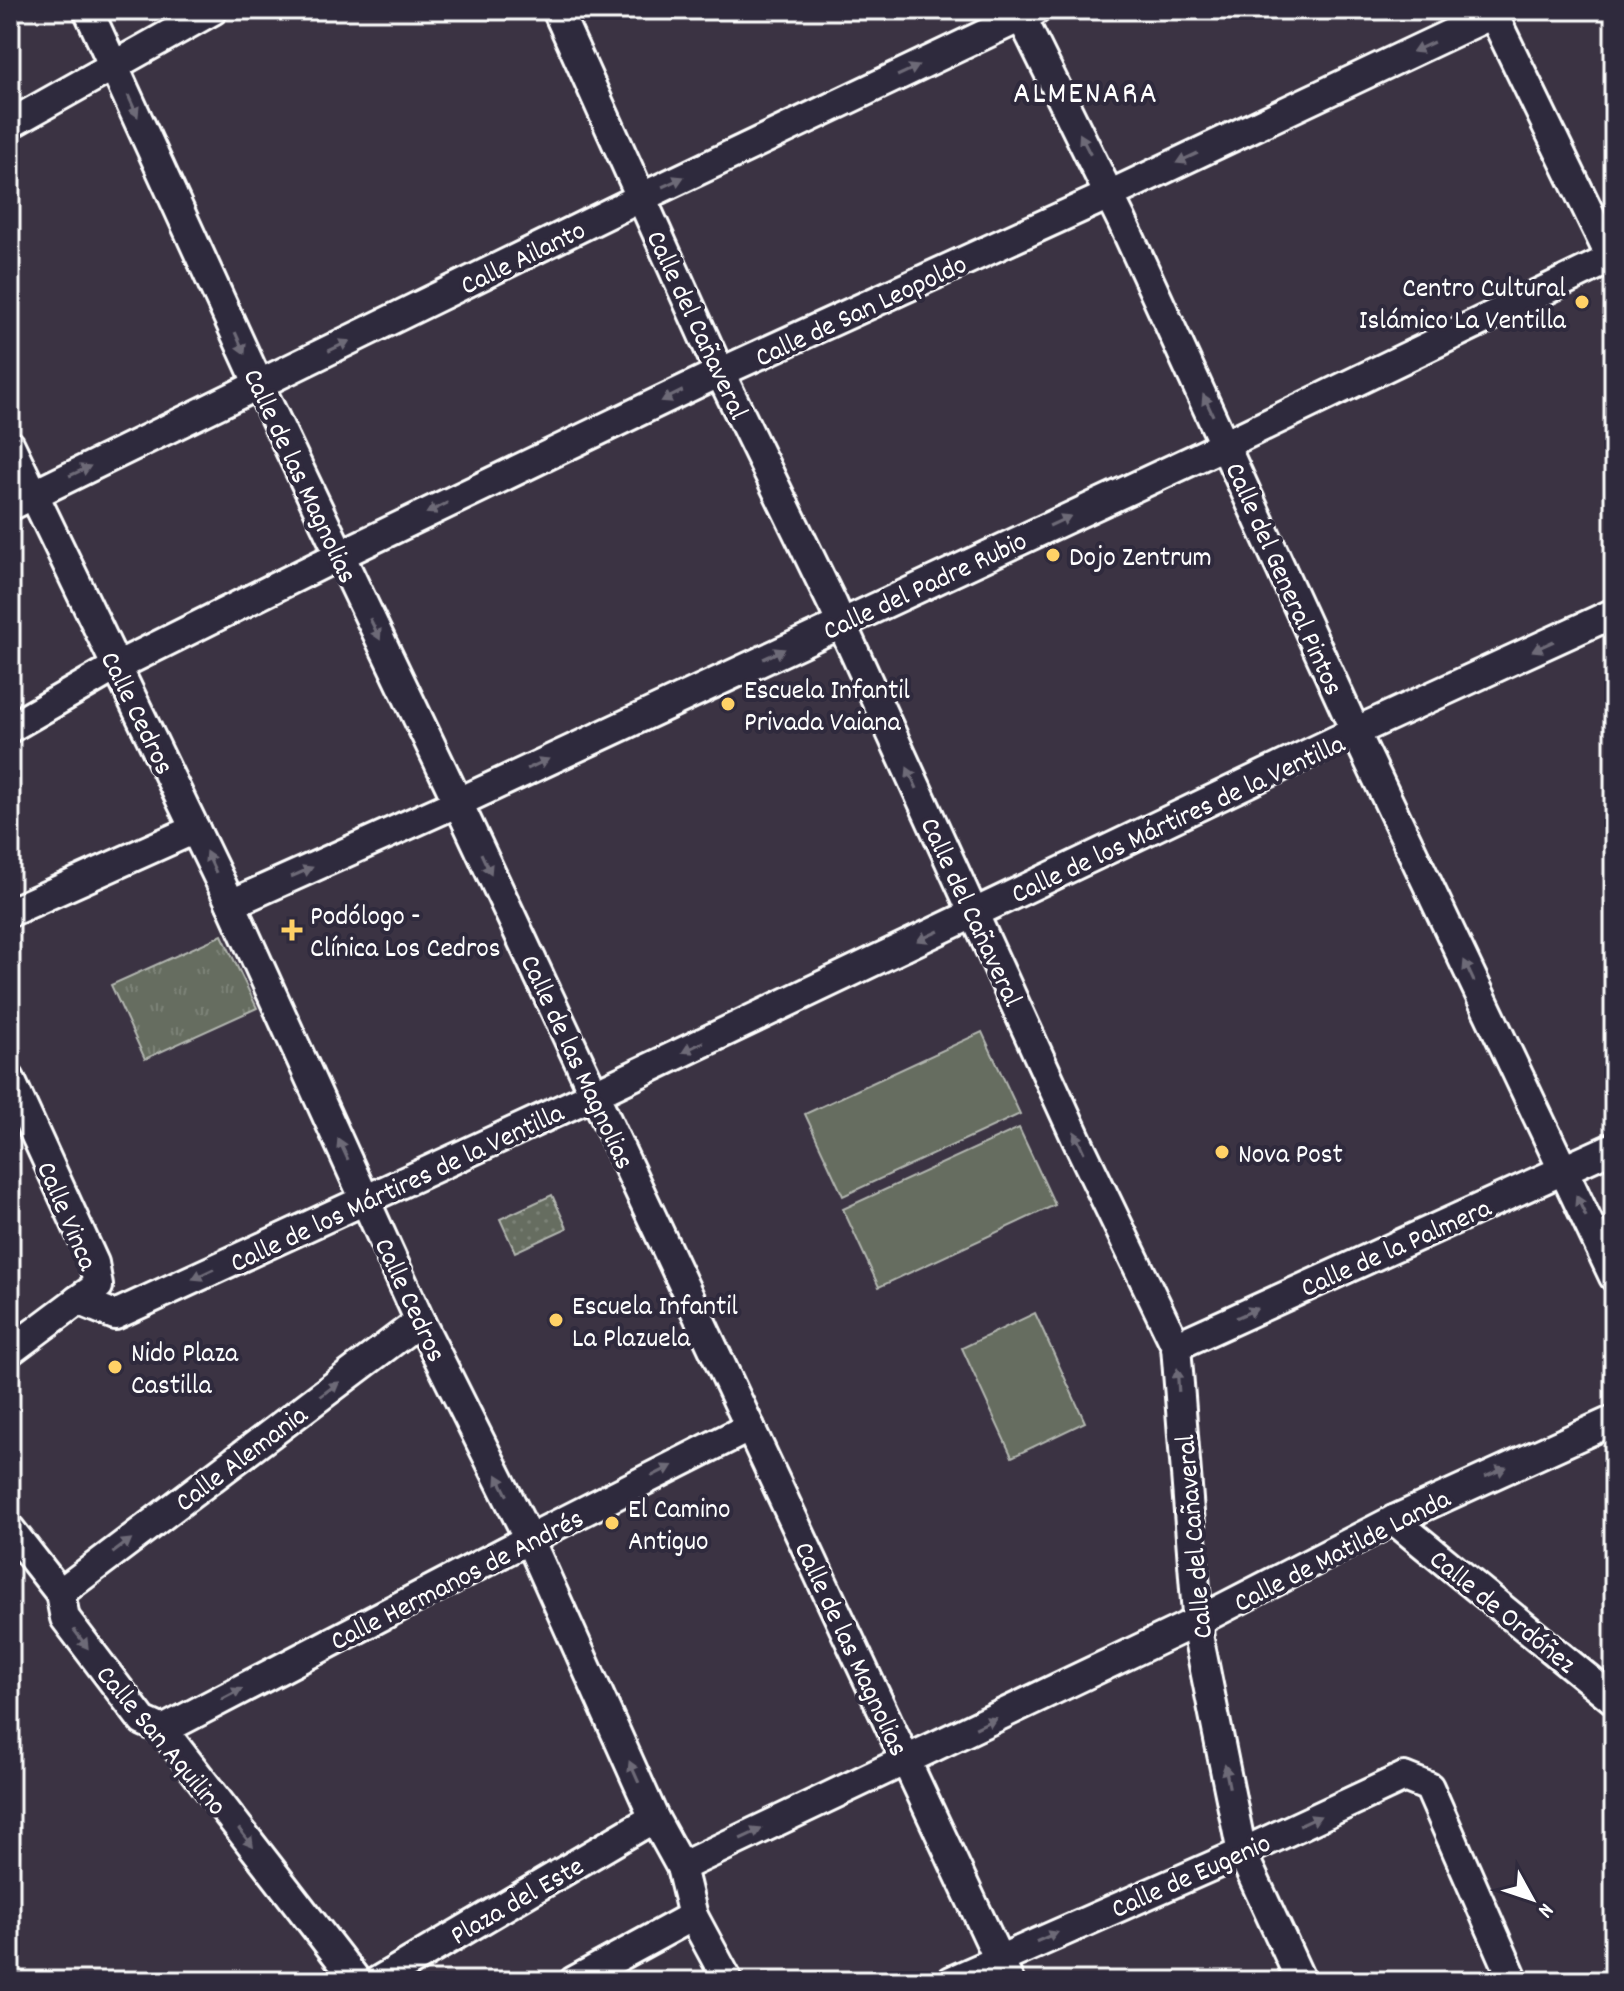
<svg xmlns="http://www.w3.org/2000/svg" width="1624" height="1991" viewBox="0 0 1624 1991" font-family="Dekko,sans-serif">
<defs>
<pattern id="grass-tufts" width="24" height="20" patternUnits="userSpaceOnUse" patternTransform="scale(2)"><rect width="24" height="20" fill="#666d60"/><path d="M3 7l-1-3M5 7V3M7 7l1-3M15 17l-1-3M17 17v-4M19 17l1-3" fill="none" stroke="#7d8378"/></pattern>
<pattern id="park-dots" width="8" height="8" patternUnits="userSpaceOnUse" patternTransform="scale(2)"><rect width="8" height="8" fill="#666d60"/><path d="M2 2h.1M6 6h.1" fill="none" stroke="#7d8378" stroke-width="1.8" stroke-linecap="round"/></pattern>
</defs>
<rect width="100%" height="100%" fill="#3b3343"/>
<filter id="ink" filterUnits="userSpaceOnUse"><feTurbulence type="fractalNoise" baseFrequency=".0125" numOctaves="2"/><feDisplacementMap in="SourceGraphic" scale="16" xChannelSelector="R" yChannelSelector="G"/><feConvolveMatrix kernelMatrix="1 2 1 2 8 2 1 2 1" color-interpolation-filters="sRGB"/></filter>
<g filter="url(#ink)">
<path fill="url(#grass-tufts)" stroke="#b2b6b0" stroke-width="2" d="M 222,935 L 257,1008 L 145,1059 L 111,985 Z"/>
<path fill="url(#park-dots)" stroke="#b2b6b0" stroke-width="2" d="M 552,1195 L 567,1228 L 515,1252 L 500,1219 Z"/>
<g fill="#666d60" stroke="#b2b6b0" stroke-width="2">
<path d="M 982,1032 L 1020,1114 L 843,1196 L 805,1114 Z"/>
<path d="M 1019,1128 L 1055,1205 L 879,1287 L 843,1209 Z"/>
<path d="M 1035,1313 L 1085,1422 L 1012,1457 L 962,1348 Z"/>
</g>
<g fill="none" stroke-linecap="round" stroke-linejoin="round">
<g stroke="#fff" stroke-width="34">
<g id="street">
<path d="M 88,10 L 259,385 L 452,790 L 1009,1981"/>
<path d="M 557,10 L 720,373 L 833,605 L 1077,1140 L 1176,1346 L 1199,1640 L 1242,1853 L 1301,1981"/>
<path d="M 1018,10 L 1122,221 L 1362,746 L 1614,1277"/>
<path d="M 1491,10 L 1614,264"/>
<path d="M 10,124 L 213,10"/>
<path d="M 10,445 L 231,904 L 420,1321 L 529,1539 L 654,1818 L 681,1867 L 693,1916 L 728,1981"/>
<path d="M 10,506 L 636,200 L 1036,10"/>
<path d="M 10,728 L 117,666 L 340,555 L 706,379 L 1124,188 L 1501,10"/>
<path d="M 231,904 L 472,796 L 1199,457 L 1614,257"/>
<path d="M 10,912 L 195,829"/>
<path d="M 10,1079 L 94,1263 L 98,1286 L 78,1300"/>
<path d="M 1176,1346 L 1614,1147"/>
<path d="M 10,1351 L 78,1300 L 115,1315 L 595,1094 L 1335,741 L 1614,613"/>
<path d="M 1394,1520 L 1614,1700"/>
<path d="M 10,1529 L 60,1593 L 65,1618 L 143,1721 L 163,1730 L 357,1981"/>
<path d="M 60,1593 L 420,1321"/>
<path d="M 163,1730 L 529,1539 L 750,1427"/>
<path d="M 681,1867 L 1196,1622 L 1394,1520 L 1614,1420"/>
<path d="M 378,1981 L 654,1818"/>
<path d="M 574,1981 L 693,1916"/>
<path d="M 951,1981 L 1237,1855 L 1404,1777 L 1429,1787 L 1514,1981"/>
</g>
</g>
<use href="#street" stroke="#2f2a3d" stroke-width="28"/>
</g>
<defs><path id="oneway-solid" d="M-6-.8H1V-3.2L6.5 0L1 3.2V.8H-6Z" transform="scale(2)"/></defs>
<g fill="#6d6a77">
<use href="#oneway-solid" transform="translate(1423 47) rotate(155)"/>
<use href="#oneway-solid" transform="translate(908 71) rotate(-25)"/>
<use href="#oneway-solid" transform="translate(133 106) rotate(66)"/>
<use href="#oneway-solid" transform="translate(1085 144) rotate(-117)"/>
<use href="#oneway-solid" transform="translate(1187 158) rotate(155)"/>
<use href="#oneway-solid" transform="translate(673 182) rotate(-25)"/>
<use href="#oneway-solid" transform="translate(240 343) rotate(66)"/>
<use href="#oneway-solid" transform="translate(339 346) rotate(-26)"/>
<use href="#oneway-solid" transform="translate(672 396) rotate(154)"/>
<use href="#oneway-solid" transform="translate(1208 405) rotate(-115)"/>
<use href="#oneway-solid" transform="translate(80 471) rotate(-25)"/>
<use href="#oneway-solid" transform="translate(437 508) rotate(154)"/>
<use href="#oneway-solid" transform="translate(1060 521) rotate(-25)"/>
<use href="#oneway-solid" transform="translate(375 629) rotate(64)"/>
<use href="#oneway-solid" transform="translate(1543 646) rotate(155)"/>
<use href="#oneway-solid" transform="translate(774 654) rotate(-25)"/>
<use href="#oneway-solid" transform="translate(538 764) rotate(-25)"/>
<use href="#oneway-solid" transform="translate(912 778) rotate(-115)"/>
<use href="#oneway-solid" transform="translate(211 862) rotate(-115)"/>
<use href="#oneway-solid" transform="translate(486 864) rotate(65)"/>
<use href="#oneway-solid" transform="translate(302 872) rotate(-24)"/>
<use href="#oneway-solid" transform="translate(928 936) rotate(155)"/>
<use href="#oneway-solid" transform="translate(1469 971) rotate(-115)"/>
<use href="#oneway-solid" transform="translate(693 1047) rotate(154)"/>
<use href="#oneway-solid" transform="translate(1079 1142) rotate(-115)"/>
<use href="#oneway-solid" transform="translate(343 1149) rotate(-115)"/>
<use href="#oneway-solid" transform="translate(1581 1206) rotate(-115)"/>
<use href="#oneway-solid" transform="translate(203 1274) rotate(155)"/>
<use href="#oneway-solid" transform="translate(1247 1313) rotate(-24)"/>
<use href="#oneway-solid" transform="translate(1178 1380) rotate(-94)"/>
<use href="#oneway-solid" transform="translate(330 1389) rotate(-37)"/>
<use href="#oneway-solid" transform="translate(662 1471) rotate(-27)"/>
<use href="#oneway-solid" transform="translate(1496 1472) rotate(-24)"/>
<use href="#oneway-solid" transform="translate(502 1485) rotate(-117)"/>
<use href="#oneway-solid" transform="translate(122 1546) rotate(-37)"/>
<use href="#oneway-solid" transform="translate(81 1639) rotate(53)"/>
<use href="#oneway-solid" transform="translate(232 1694) rotate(-28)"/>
<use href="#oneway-solid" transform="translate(986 1723) rotate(-26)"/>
<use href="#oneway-solid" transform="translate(634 1772) rotate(-114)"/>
<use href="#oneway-solid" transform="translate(1227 1776) rotate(-101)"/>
<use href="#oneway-solid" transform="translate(1310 1821) rotate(-25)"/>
<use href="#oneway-solid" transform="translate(751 1834) rotate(-25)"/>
<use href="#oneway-solid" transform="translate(246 1838) rotate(52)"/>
<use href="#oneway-solid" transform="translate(1047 1937) rotate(-23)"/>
</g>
</g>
<g fill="#ffd166" stroke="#2f2a3d" stroke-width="3">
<circle cx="1582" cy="302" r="8"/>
<circle cx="1053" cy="555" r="8"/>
<circle cx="728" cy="704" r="8"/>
<path d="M288 918h8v8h8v8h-8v8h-8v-8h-8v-8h8z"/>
<circle cx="1222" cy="1152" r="8"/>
<circle cx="556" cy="1320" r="8"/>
<circle cx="115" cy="1367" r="8"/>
<circle cx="612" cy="1523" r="8"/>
</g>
<g text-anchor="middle" stroke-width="8" stroke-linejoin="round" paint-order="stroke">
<g font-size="28" fill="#fff" stroke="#2f2a3d">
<text transform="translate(522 256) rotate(-26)" y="10">Calle Ailanto</text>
<text transform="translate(860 309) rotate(-25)" y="10">Calle de San Leopoldo</text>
<text transform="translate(699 324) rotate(65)" y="10">Calle del Cañaveral</text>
<text transform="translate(302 475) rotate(65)" y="10">Calle de las Magnolias</text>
<text transform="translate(1286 578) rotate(66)" y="10">Calle del General Pintos</text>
<text transform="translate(924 584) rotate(-25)" y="10">Calle del Padre Rubio</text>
<text transform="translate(139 712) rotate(64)" y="10">Calle Cedros</text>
<text transform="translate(1177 817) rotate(-25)" y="10">Calle de los Mártires de la Ventilla</text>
<text transform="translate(973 911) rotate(65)" y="10">Calle del Cañaveral</text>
<text transform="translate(579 1061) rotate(65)" y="10">Calle de las Magnolias</text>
<text transform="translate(396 1186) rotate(-25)" y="10">Calle de los Mártires de la Ventilla</text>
<text transform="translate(69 1215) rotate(67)" y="10">Calle Vinca</text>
<text transform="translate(1395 1246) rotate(-24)" y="10">Calle de la Palmera</text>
<text transform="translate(412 1299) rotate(65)" y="10">Calle Cedros</text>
<text transform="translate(240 1457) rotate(-37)" y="10">Calle Alemania</text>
<text transform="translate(1192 1537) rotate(-95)" y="10">Calle del Cañaveral</text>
<text transform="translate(1341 1549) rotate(-27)" y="10">Calle de Matilde Landa</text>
<text transform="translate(456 1578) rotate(-27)" y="10">Calle Hermanos de Andrés</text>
<text transform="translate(1504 1610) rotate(39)" y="10">Calle de Ordóñez</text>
<text transform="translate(853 1648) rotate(65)" y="10">Calle de las Magnolias</text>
<text transform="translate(163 1739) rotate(50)" y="10">Calle San Aquilino</text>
<text transform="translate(1190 1874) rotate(-24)" y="10">Calle de Eugenio</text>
<text transform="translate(516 1899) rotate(-30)" y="10">Plaza del Este</text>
</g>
<g font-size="28" fill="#fff" stroke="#2f2a3d" text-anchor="start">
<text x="1566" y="296" text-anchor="end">Centro Cultural<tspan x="1566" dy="32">Islámico La Ventilla</tspan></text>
<text x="1069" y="565">Dojo Zentrum</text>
<text x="744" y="698">Escuela Infantil<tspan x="744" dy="32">Privada Vaiana</tspan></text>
<text x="310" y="924">Podólogo -<tspan x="310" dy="32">Clínica Los Cedros</tspan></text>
<text x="1238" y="1162">Nova Post</text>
<text x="572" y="1314">Escuela Infantil<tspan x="572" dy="32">La Plazuela</tspan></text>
<text x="131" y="1361">Nido Plaza<tspan x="131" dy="32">Castilla</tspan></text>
<text x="628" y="1517">El Camino<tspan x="628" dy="32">Antiguo</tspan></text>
</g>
<g font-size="32" letter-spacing="2" fill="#fff" stroke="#2f2a3d">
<text x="1086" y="102">ALMENARA</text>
</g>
</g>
<rect width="1624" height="1991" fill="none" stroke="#2f2a3d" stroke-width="40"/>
<rect x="20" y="20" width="1584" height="1951" fill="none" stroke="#fff" stroke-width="3" filter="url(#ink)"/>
<g transform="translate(1532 1899) rotate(130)" stroke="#2f2a3d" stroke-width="6" paint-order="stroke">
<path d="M0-6L14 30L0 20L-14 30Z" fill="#ffffff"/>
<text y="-12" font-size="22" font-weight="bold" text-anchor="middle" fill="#ffffff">N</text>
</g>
</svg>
